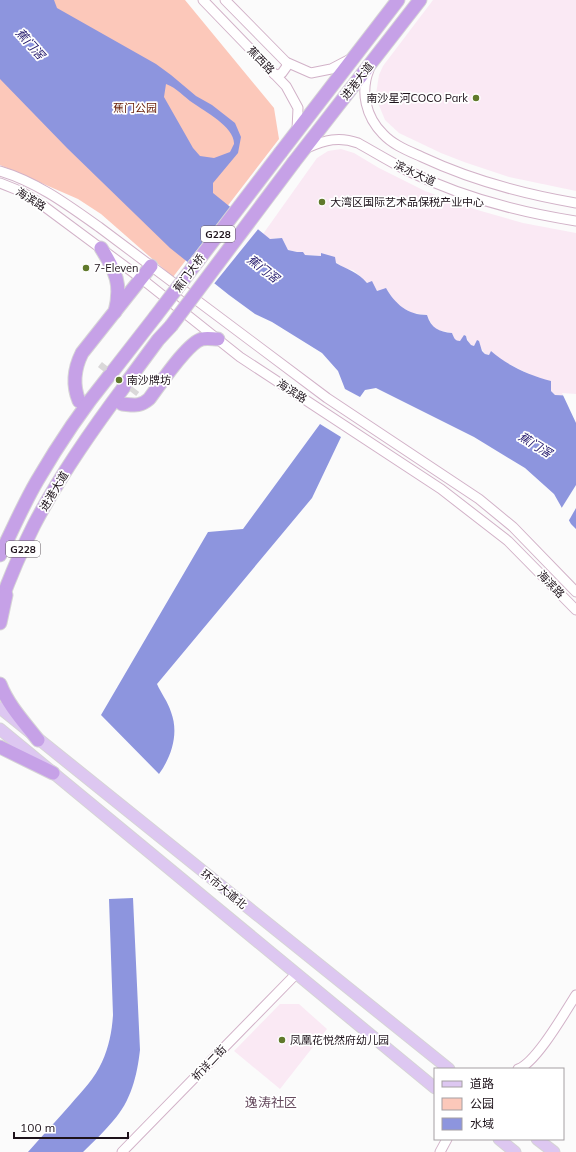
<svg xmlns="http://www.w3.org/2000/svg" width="576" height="1152" viewBox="0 0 576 1152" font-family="Mulish,'Noto Sans SC',sans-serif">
<rect width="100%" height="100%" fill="#fbfbfb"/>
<g fill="#fae9f4">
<path d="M 433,0 L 576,0 L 576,191 L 509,177 L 464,162 L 441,153 L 399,133 L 385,120 L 378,103 L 376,94 L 379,75 L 383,66 Z"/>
<path d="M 341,149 L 354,153 L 379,168 L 425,191 L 474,209 L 523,223 L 576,233 L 576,396 L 555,395 L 551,391 L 550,386 L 537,378 L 513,366 L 500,359 L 491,351 L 489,355 L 485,354 L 480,346 L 476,343 L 474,346 L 470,345 L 466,336 L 464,335 L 463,339 L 460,341 L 457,341 L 454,339 L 452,333 L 438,330 L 433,327 L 427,315 L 412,313 L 405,309 L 397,304 L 386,289 L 377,291 L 353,270 L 346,269 L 321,253 L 321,256 L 304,255 L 303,252 L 297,252 L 288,250 L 282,238 L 270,239 L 263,234 L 317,158 L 328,151 Z"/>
<path d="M 280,1004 L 299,1004 L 327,1029 L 280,1089 L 234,1051 Z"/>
</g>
<path fill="#fcc8ba" d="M 0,0 L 185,0 L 274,108 L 279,139 L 173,277 L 101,214 L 78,199 L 0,165 Z"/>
<g fill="#8d95de" fill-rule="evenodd">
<path d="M 0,0 L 54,0 L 57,8 L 156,64 L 171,75 L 196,96 L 212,105 L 235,123 L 241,137 L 238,153 L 213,183 L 213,193 L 270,239 L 282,238 L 288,250 L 297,252 L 303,252 L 305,255 L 321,256 L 321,253 L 335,257 L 336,263 C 348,270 358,272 367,283 L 372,281 L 377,291 L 386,288 C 395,304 408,315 427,315 C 431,328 439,332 452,333 C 454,338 455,341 460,341 L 464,335 L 466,336 L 467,340 L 471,345 L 474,346 L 477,340 L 479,341 L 482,351 L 485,354 L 489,355 L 491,351 C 508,366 529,375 551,381 L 551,391 L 555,395 L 576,396 L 576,529 L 571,524 L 554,494 L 525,468 L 474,437 L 376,388 L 365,390 L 360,397 L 345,389 L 338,371 L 322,353 L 272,322 L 255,314 L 229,295 L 170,248 L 67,148 L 0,79 ZM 166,84 C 177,88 184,97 193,103 C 204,111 235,127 234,144 C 233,146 231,150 230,152 L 214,158 L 200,156 L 193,148 L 164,97 Z"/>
<path d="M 320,424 L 341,437 L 312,498 L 157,684 C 161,693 168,702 171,712 C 179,733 172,756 159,774 L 101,715 L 208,532 L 243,529 Z"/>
<path d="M 133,898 L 140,1050 C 137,1076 131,1101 113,1121 C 104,1132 93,1142 83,1152 L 28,1152 C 42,1136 57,1120 71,1104 C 82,1091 95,1078 102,1062 C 109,1047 112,1031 113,1015 L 109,899 Z"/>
</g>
<g fill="#fbfbfb">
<path d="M 232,205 L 259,228 L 213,285 L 186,264 Z"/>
<path d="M 562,393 L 576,394 L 576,423 Z"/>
<path d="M 576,485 L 576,508 L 568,522 L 561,509 Z"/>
</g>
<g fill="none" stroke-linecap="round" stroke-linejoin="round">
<g stroke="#dad8d9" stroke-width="13" stroke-dasharray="13 6" stroke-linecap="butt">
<path d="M 103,371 L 107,366"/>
<path d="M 131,392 L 134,388"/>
</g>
<g stroke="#d2b2c8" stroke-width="11">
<g id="minor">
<path d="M 203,0 L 286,86 L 298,108 L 297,130"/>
<path d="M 225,0 L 286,62 L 311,73 L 331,69 L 352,58"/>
<path d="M 369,70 C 360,92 366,117 383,134 C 393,145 409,151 422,157 C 471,180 523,194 576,203"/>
<path d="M 274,74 L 278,75 L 282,73 L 287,66 L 286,62"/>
<path d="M 307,148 C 325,140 339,136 358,143 C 374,152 389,161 406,170 C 459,196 517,212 576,221"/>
<path d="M 0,171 C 37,182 68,205 99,227 L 327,398 L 479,499 L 513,527 L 576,592"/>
<path d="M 0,183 L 20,191 L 41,204 L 142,279 L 240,357 L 441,489 L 508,541 L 576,610"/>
<path d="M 518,1069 C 536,1063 565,1012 576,995"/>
<path d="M 122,1152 L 296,974"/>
<path d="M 440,1152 L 447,1139"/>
</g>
</g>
<g stroke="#d6d4d6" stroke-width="13">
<g id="major">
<path d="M 0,708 L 449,1069"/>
<path d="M 0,729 L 435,1088"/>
<path d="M 499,1139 L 515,1152"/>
<path d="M 537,1139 L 554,1152"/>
</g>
</g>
<g stroke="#d6d4d6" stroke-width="15">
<g id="highway">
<path d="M 281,152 L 398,0"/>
<path d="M 294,162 L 420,0"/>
<path d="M 101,248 C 116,272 122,284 115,312"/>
<path d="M 113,371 L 155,317"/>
<path d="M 127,382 L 158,340 L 171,326"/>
<path d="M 79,401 C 72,384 74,369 82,353 L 151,266"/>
<path d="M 122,404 C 134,405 140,407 149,399 C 159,386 187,343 202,339 C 207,338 213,339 218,339"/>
<path d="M 0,555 C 12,531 23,505 37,481 C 58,445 82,409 109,376"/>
<path d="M 0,604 C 10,577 21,551 34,525 C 59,477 91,431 124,387"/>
<path d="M 0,623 L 6,595"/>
<path d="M 0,684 C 8,705 24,722 38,740"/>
<path d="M 0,747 L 53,773"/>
</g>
</g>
<use href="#minor" stroke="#fff" stroke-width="9"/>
<use href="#major" stroke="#ddc7f1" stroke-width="11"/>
<use href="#highway" stroke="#c6a1e7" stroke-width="13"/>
<g stroke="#d6d4d6" stroke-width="15" stroke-linecap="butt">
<g id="highway-bridge">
<path d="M 155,317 L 281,152"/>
<path d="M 171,326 L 294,162"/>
</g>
</g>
<use href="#highway-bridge" stroke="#c6a1e7" stroke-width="13"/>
</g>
<g fill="#60792b" stroke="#fff" stroke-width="1.5">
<circle cx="476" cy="98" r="4"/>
<circle cx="322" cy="202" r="4"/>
<circle cx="86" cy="268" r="4"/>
<circle cx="119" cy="380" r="4"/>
<circle cx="282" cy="1040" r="4"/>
</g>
<g text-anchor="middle" stroke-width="3.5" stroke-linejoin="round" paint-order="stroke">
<g fill="#fff" stroke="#61595f" stroke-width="1">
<rect x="201" y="226" width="34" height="16" rx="3"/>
<rect x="6" y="541" width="34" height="16" rx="3"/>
</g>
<g font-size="10" font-weight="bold" fill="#1d121a">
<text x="218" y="238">G228</text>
<text x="23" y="553">G228</text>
</g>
<g font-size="11" fill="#1d121a" stroke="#fff">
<text transform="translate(261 60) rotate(46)" y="4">蕉西路</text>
<text transform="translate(357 81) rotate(-52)" y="4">进港大道</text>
<text transform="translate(415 173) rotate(25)" y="4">滨水大道</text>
<text transform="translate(31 199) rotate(32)" y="4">海滨路</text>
<text transform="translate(189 273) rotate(-53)" y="4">蕉门大桥</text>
<text transform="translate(292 391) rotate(33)" y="4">海滨路</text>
<text transform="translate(54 491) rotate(-59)" y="4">进港大道</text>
<text transform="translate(551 584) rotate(46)" y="4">海滨路</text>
<text transform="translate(224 889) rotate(39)" y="4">环市大道北</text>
<text transform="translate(209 1063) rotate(-46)" y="4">祈详二街</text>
</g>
<g font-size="11" fill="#1d121a" stroke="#fff" text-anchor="start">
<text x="468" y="102" text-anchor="end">南沙星河COCO Park</text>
<text x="330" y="206">大湾区国际艺术品保税产业中心</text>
<text x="94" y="272">7-Eleven</text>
<text x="127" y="384">南沙牌坊</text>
<text x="290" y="1044">凤凰花悦然府幼儿园</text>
</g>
<g font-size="11" fill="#651b04" stroke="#fff">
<text x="135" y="112">蕉门公园</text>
</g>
<g font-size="12" font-style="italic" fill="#21166a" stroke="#fff">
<text transform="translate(30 44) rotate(48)" y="4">蕉门滘</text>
<text transform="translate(263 269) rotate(38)" y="4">蕉门滘</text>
<text transform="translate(535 445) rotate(32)" y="4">蕉门滘</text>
</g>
<g font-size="13" fill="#664a5e" stroke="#fff">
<text x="271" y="1107">逸涛社区</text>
</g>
</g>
<rect x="434" y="1068" width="130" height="72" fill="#ffffff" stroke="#a5a0a3"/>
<rect x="442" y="1081" width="20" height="6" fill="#ddc7f1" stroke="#a5a0a3"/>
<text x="470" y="1088" font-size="12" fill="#1d121a">道路</text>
<rect x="442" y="1098" width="20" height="12" fill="#fcc8ba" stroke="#a5a0a3"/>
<text x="470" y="1108" font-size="12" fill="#1d121a">公园</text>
<rect x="442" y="1118" width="20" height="12" fill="#8d95de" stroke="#a5a0a3"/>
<text x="470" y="1128" font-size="12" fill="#1d121a">水域</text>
<path d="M14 1132v6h114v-6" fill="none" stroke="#1d121a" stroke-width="2"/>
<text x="20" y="1132" font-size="12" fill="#1d121a" stroke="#ffffff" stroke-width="3" paint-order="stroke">100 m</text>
</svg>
